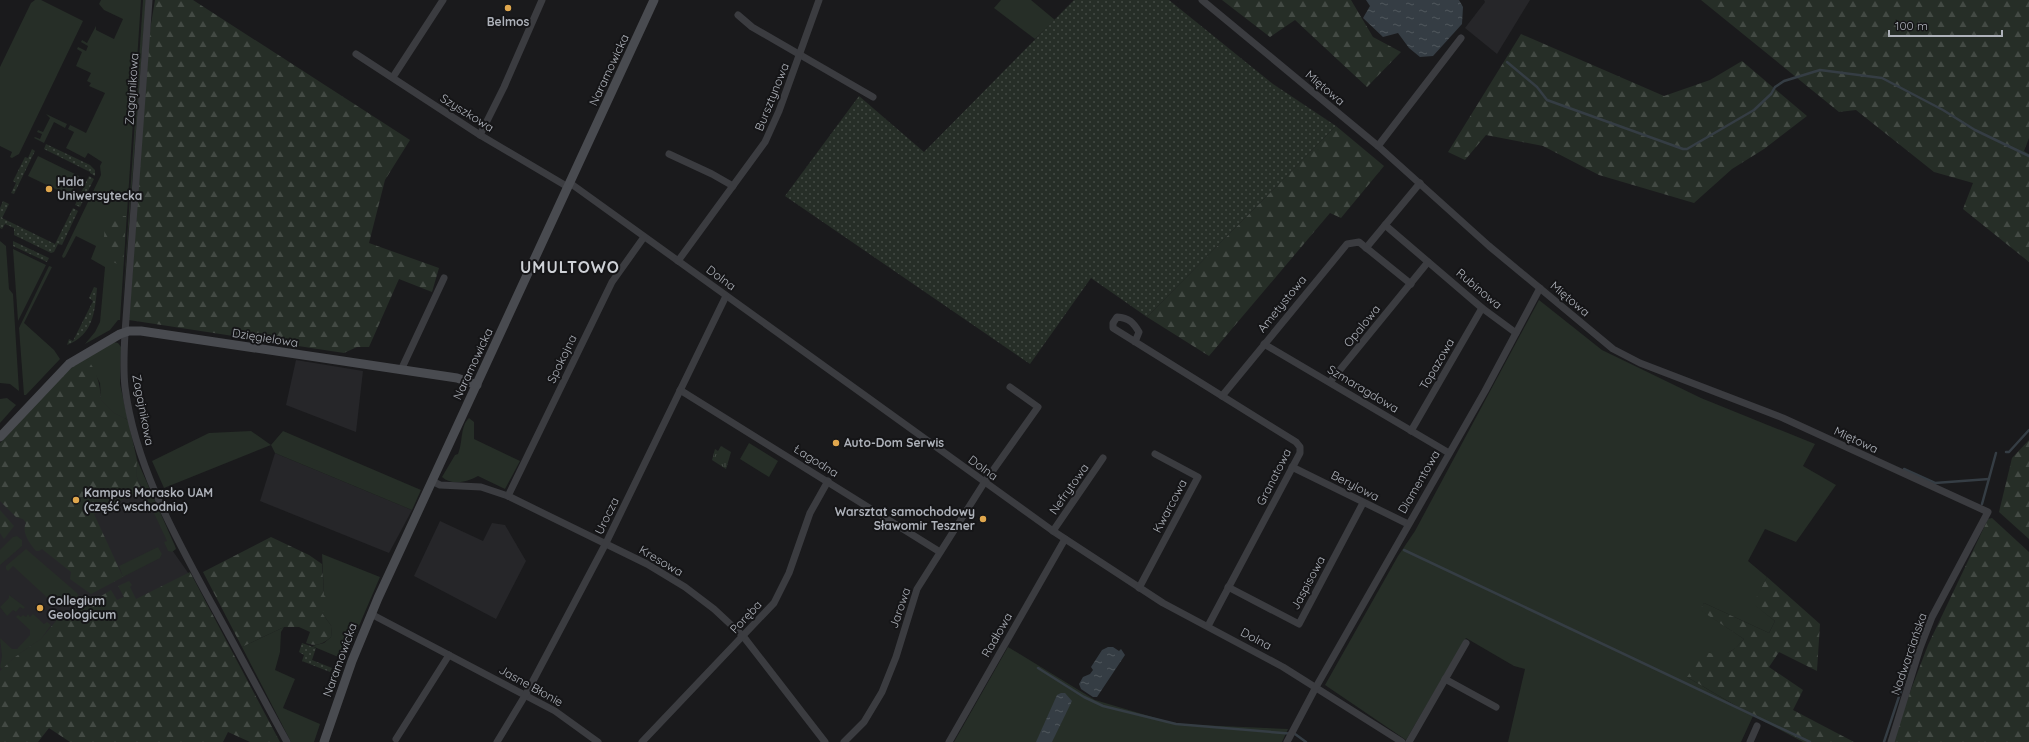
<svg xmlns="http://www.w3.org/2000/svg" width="2029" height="742" viewBox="0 0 2029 742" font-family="Quicksand,sans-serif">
<defs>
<pattern id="forest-firs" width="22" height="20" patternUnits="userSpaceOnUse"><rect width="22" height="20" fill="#262e27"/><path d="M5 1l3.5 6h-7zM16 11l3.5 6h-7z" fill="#434a44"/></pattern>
<pattern id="park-tufts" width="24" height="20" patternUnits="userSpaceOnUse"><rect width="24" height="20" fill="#262e27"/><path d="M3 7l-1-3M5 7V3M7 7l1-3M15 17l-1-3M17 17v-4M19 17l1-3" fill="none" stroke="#434a44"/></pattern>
<pattern id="garden-dots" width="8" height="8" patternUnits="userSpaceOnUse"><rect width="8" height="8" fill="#262e27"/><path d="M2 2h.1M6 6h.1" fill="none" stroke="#434a44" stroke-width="1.8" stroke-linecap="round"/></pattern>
<pattern id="water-ripples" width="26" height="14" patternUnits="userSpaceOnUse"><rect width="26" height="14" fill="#353d44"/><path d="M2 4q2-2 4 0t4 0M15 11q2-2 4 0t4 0" fill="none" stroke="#50575d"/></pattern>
</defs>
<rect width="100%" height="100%" fill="#1a1a1c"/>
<g fill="#262629">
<path d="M 1484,0 L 1530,0 L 1497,54 L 1465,28 L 1485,2 Z"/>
<path d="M 296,360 L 363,371 L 356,432 L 286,405 Z"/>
<path d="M 118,384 L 133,458 L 172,550 L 191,577 L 0,679 L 0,448 Z"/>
<path d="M 275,453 L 412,510 L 389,553 L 260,501 Z"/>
<path d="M 440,521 L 483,541 L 492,523 L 505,525 L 526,561 L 496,619 L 414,576 Z"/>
</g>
<g fill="#262e27">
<path d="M 35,0 L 41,0 L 83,21 L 19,154 L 12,158 L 10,157 L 12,152 L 0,146 L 0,67 L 31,3 Z"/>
<path d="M 101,0 L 141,0 L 120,320 L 118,320 L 110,330 L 85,344 L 95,332 L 100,322 L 105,267 L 91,259 L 96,246 L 76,236 L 65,257 L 63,258 L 62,256 L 101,175 L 100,166 L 102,162 L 88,153 L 85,158 L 66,148 L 74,132 L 68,129 L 70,125 L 86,133 L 105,93 L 89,86 L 91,83 L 87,81 L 91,73 L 76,66 L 82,52 L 77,49 L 78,47 L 86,51 L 88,46 L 81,42 L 82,40 L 87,43 L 96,26 L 96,30 L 114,39 L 123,19 L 104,10 L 99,4 Z"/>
<path d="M 143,0 L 146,0 L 122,315 Z"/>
<path d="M 1001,0 L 1031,0 L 1055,20 L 1035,39 L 994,8 Z"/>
<path d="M 46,114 L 67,124 L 65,128 L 54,122 L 44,143 L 34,138 L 35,137 L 40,139 L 42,134 L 37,132 L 38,130 L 43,132 L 50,118 Z"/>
<path d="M 38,156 L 79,176 L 70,196 L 28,176 Z"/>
<path d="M 0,241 L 6,246 L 9,289 L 13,294 L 19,391 L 10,384 L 0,383 Z"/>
<path d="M 13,249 L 46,265 L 18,321 Z"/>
<path d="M 49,266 L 52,267 L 24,323 L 54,350 L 60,359 L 26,395 L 24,395 L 19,328 Z"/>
<path d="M 1539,300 L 1602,350 L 1701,398 L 1815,444 L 1803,466 L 1836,485 L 1796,542 L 1765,529 L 1748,561 L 1767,577 L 1754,604 L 1775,621 L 1769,633 L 1704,603 L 1701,610 L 1744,639 L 1736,648 L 1687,677 L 1753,716 L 1741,742 L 1508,742 L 1525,669 L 1514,666 L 1466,638 L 1406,740 L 1325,685 L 1398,556 L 1415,531 Z"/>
<path d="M 114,342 L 118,343 L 121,347 L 120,384 L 128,420 L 114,413 L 101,400 L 100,383 L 86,357 Z"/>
<path d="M 7,398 L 16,405 L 0,423 L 0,399 Z"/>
<path d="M 469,418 L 474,422 L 474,439 L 520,461 L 505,489 L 478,476 C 467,482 452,486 442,477 L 455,455 L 458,454 C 463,443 460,426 469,418 Z"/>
<path d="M 251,431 L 271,445 L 283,431 L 421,490 L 412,510 L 275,453 L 271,445 L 164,488 L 152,461 L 209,433 Z"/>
<path d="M 749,443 L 778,461 L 769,477 L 740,459 Z"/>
<path d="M 137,460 L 175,546 L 176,549 L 172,552 L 168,551 L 164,542 L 167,541 L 136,475 Z"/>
<path d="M 17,536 L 22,540 L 22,546 L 0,565 L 0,550 L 13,537 Z"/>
<path d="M 158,547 L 162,554 L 160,558 L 123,577 L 119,566 Z"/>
<path d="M 26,549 L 77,593 L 79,597 L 76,602 L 63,606 L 56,600 L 53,603 L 13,566 L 8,571 L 6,569 L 6,566 Z"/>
<path d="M 322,554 L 380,577 L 346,656 L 343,659 L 312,646 L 324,643 L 331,637 L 332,627 L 322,613 L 324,596 Z"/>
<path d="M 9,595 L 25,607 L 23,609 L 20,607 L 16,612 L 13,610 L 7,616 L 0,607 L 9,598 Z"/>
<path d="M 28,614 L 30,617 L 33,614 L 44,624 L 47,622 L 51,625 L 41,639 L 15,657 L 2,669 L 0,667 L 2,656 L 0,638 L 12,649 L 17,649 L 30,635 L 30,630 L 16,617 L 18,615 L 21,617 L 23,615 L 26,617 Z"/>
<path d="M 284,627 L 281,632 L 280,652 L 275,670 L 295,679 L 283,708 L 320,724 L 314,742 L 291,742 L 242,647 Z"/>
<path d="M 1008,647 L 1095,700 L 1176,724 L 1288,729 L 1282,742 L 954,742 Z"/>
</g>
<g fill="url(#forest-firs)">
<path d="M 155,0 L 193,0 L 410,140 L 385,180 L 369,243 L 439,268 L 432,292 L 399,279 L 369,347 L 357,347 L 344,353 L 129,320 L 149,36 Z"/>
<path d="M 1222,0 L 1351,0 L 1373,37 L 1401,52 L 1367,87 L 1295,20 L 1270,37 Z"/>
<path d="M 1701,0 L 2029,0 L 2029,138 L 2024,151 L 2029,154 L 2029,262 L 1963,209 L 1973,183 L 1934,172 L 1856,110 L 1839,112 Z"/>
<path d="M 1521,34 L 1664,96 L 1710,80 L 1742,61 L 1807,116 L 1764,149 L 1732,169 L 1694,203 L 1599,175 L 1543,146 L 1486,135 L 1465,160 L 1448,152 Z"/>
<path d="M 1336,126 L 1384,166 L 1341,218 L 1330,213 L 1209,356 L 1147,317 Z"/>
<path d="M 114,216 L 126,216 L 123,266 L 110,261 C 104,246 99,227 114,216 Z"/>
<path d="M 86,357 C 97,371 100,383 101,400 L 114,413 L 128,420 L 137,460 L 136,475 L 142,490 L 94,514 L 123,577 L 91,594 L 70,579 L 71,572 L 42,549 L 39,551 L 36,551 C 30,544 21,532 26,523 L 23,519 L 16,517 L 0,501 L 0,443 L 66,372 Z"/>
<path d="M 2029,440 L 2029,539 L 1999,512 L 2012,458 Z"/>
<path d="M 0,510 L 14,526 L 4,539 L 0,533 Z"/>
<path d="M 1992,518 L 2029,552 L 2029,742 L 1891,742 L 1928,645 L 1988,519 Z"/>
<path d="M 271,537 L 309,555 L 322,564 L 324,595 L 331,603 L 322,613 L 332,627 L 331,637 C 323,644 316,647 306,643 L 310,632 L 299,627 L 284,627 L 242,647 L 203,572 Z"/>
<path d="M 190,572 L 280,742 L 250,742 L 228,732 L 223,742 L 70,742 L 49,728 L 38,742 L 0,742 L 0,671 L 15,657 L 41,639 L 61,615 L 88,604 L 111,590 L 117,600 L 124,597 L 118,586 L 129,581 L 132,585 L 130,587 L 136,599 Z"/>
<path d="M 1767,577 L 1820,624 L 1817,671 L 1779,652 L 1769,667 L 1803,690 L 1793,710 L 1854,742 L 1803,742 L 1750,714 L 1687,677 L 1704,652 C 1723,656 1731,655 1744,639 L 1700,610 L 1704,603 L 1769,633 L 1775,621 L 1753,604 Z"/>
</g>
<path fill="url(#park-tufts)" d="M 721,446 L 731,452 L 726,469 L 712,460 L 715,449 L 718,451 Z"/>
<g fill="url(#garden-dots)">
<path d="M 1074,0 L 1169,0 L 1273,84 L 1336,126 L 1147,317 L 1091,278 L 1030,364 L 785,196 L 859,96 L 924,152 Z"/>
<path d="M 46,144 L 90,165 L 95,170 L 95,176 L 90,173 L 90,172 L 44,149 Z"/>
<path d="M 32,149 L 35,151 L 14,194 L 11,193 L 16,183 L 13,181 L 25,157 L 28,158 Z"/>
<path d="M 89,176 L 94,179 L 80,207 L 75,205 Z"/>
<path d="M 3,201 L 9,204 L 2,218 L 55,244 L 73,208 L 78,211 L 62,245 L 58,244 L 54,252 L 51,253 L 14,235 L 14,228 L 5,224 L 2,229 L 0,228 L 0,208 Z"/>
<path d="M 13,241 L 49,258 L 47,262 L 13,246 Z"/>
<path d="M 94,287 L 97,288 C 95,312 93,335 67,345 L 69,339 L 73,341 L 93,301 L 89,298 Z"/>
<path d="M 302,643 L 316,648 L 312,660 L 332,668 L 330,672 L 302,661 L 304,655 L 299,652 Z"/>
</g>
<g fill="url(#water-ripples)">
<path d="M 1366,0 L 1459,0 L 1463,7 L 1462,24 L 1433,56 L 1420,57 L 1409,48 L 1398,33 L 1383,37 L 1363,18 L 1370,6 Z"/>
<path d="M 1108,647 L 1113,647 L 1119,651 L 1121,649 L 1125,655 L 1097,697 L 1093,697 L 1081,689 L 1079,684 L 1083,677 L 1090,674 L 1093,670 L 1091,667 L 1102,650 Z"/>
<path d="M 1061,693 L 1065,693 L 1072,701 L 1052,742 L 1036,742 L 1057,695 Z"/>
</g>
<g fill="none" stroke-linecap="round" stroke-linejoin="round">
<g stroke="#353d44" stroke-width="2.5">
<path d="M 1507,62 L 1537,87 L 1547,100 L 1683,149 L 1687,149 L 1754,110 L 1771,94 L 1775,87 L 1784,81 L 1820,70 L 1882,78 L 1943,110 L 1975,130 L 2029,156"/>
<path d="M 2006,452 L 2009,452 L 2029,430"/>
<path d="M 1904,469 L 1935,483 L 1989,479"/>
<path d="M 1982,504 L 1996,453"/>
<path d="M 1404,550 L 1810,742"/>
<path d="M 1038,668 L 1084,697 L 1103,706 L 1176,724 L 1295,734 L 1306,742"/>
<path d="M 1884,742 L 1924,621"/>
</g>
<g stroke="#3b3c40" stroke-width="7">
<path d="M 149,0 L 125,333 C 124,351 123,369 125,387 C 135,466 176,538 213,606 C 238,651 262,697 287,742"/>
<path d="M 1202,0 L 1378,146 L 1489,246 L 1613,349 L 1640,363 L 1783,418 L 1988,512 L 1932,617 L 1920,648 L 1891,742"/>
<path d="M 738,15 L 752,27 L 873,97"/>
<path d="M 356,54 L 480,135 L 568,187"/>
<path d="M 393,77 L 443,0"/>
<path d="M 480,135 L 504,87 L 542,0"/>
<path d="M 1378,146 L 1461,38"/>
<path d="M 669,154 L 712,174 L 733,186"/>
<path d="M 570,183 L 1053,531 L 1163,603 L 1283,667 L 1402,742"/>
<path d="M 1385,225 L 1482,308 L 1516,333"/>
<path d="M 1366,248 L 1420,183"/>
<path d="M 678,261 L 765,142 L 779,111 L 819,0"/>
<path d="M 1135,342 L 1139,332 C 1133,322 1129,318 1117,317 L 1113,323 L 1113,328 L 1296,442 L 1300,447 L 1300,453 L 1208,626"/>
<path d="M 1264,344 L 1449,453"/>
<path d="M 401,370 L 444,278"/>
<path d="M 1330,382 L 1428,262"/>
<path d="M 680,390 L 940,552"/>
<path d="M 1222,396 L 1347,244 L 1359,242 L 1411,284"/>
<path d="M 1411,431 L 1482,308"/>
<path d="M 1292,467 L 1408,524"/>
<path d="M 432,481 L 440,485 L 481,487 L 508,496 L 647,564 L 685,587 L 714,609 L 743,636 L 825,742"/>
<path d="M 508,496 L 612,282 L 644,237"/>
<path d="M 1053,531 L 1103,458"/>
<path d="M 1228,587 L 1299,624 L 1363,503"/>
<path d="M 1139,588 L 1198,477 L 1155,454"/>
<path d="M 371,614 L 555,711 L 598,742"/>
<path d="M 1445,679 L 1496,707"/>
<path d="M 396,739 L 449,655"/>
<path d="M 497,742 L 526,694 L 606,543 L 726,296"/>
<path d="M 642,742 L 774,603 L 789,573 L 810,513 L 828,481"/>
<path d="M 844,742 L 864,722 L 882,692 L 896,657 L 917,589 L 984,483 L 1038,407 L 1010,387"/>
<path d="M 949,742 L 1065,539"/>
<path d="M 1287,742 L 1316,687 L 1485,391 L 1540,288"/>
<path d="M 1409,742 L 1466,643"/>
<path d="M 1750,742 L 1757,726"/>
</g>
<g stroke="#494b50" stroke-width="9">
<path d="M 0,437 L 69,364 L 120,334 L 129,331 L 141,331 L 457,378 L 477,385"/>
<path d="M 324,742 L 352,661 L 378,598 L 654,0"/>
</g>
</g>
<g fill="#e0a74d" stroke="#151517" stroke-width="1.5">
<circle cx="508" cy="8" r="4"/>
<circle cx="49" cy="189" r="4"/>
<circle cx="836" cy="443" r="4"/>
<circle cx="76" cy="500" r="4"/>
<circle cx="983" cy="519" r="4"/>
<circle cx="40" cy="608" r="4"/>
</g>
<g text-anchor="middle" stroke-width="4" stroke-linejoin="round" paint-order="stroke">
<g font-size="12" font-weight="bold" fill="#aeb2ba" stroke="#151517" text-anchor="start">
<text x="508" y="26" text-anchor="middle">Belmos</text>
<text x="57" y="186">Hala<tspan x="57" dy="14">Uniwersytecka</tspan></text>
<text x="844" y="447">Auto-Dom Serwis</text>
<text x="84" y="497">Kampus Morasko UAM<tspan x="84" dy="14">(część wschodnia)</tspan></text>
<text x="975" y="516" text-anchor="end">Warsztat samochodowy<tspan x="975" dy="14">Sławomir Teszner</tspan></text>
<text x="48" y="605">Collegium<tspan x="48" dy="14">Geologicum</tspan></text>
</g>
<g font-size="12" fill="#aeb2ba" stroke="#151517">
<text transform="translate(609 70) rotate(-65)" y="4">Naramowicka</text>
<text transform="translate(1325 88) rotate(40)" y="4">Miętowa</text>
<text transform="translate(132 89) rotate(-86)" y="4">Zagajnikowa</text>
<text transform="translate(772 97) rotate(-68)" y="4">Bursztynowa</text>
<text transform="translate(467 113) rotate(32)" y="4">Szyszkowa</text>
<text transform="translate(721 278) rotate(36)" y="4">Dolna</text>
<text transform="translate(1479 289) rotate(40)" y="4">Rubinowa</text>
<text transform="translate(1570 299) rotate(40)" y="4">Miętowa</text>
<text transform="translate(1282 304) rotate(-51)" y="4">Ametystowa</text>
<text transform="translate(1362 326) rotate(-51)" y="4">Opalowa</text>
<text transform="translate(265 338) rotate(9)" y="4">Dzięgielowa</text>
<text transform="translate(562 359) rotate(-64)" y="4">Spokojna</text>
<text transform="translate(473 364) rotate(-65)" y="4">Naramowicka</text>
<text transform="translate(1437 364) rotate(-60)" y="4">Topazowa</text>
<text transform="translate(1363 389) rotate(31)" y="4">Szmaragdowa</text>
<text transform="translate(143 410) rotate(79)" y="4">Zagajnikowa</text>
<text transform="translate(1856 440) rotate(25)" y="4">Miętowa</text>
<text transform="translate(816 461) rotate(32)" y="4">Łagodna</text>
<text transform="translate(983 468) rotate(36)" y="4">Dolna</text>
<text transform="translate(1274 477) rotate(-63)" y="4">Granatowa</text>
<text transform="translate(1419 482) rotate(-60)" y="4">Diamentowa</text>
<text transform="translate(1355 486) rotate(27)" y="4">Berylowa</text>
<text transform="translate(1069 489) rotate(-55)" y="4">Nefrytowa</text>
<text transform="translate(1170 506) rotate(-62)" y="4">Kwarcowa</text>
<text transform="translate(607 516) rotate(-64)" y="4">Urocza</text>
<text transform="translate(661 561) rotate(30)" y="4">Kresowa</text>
<text transform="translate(1308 583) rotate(-62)" y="4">Jaspisowa</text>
<text transform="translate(900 608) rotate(-71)" y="4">Jarowa</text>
<text transform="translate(746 617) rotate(-47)" y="4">Poręba</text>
<text transform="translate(997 635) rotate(-60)" y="4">Radłowa</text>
<text transform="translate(1256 639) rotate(28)" y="4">Dolna</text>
<text transform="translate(1909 654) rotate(-71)" y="4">Nadwarciańska</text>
<text transform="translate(340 660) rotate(-70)" y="4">Naramowicka</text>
<text transform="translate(531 686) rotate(29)" y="4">Jasne Błonie</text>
</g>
<g font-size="16" font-weight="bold" letter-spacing="1" fill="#ced1d6" stroke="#151517">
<text x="570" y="273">UMULTOWO</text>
</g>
</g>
<path d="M1889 30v6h113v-6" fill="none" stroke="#aeb2ba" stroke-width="2"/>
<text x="1895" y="30" font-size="12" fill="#aeb2ba" stroke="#151517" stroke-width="3" paint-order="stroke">100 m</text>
</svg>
